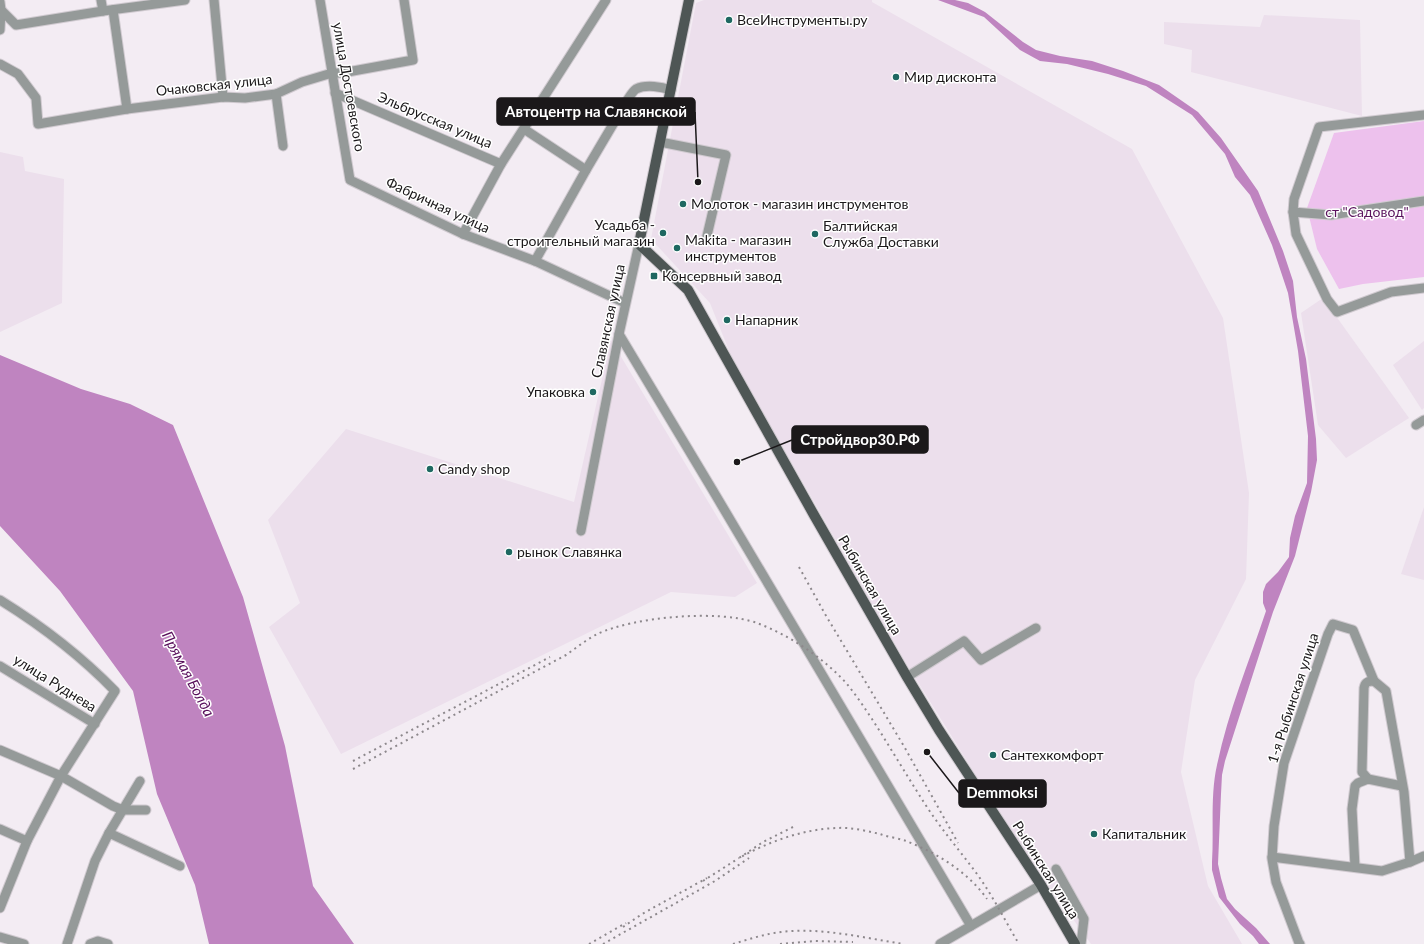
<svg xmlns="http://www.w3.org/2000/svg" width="1424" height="944" viewBox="0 0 1424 944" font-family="Lato,sans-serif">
<rect width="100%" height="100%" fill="#f3ecf3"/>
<g fill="#ecdfec">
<path d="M 704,0 L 872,0 L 872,2 L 1132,149 L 1223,318 L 1249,493 L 1246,579 L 1195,680 L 1181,772 L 1208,886 L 1242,944 L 1091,944 L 1044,879 L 995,806 L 906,663 L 732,358 L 710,303 L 651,239 L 696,3 Z"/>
<path d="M 1264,15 L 1360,20 L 1362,116 L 1191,72 L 1192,50 L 1164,44 L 1164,22 L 1260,27 Z"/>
<path d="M 0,152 L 23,157 L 25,171 L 64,179 L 62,303 L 0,332 Z"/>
<path d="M 1323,298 L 1409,418 L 1346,458 L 1318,425 L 1301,313 Z"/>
<path d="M 611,340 L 757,583 L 735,597 L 671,592 L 341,754 L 269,627 L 300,603 L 268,520 L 346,429 L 574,502 Z"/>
<path d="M 1424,341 L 1424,408 L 1422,410 L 1393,365 Z"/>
<path d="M 1424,507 L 1424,580 L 1401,574 Z"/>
</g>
<path fill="#edc1ed" d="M 1424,121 L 1424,277 L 1363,284 L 1339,289 L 1317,249 L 1307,208 L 1334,133 Z"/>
<g fill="#bf84c0">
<path d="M 938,0 L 955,0 L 968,3 L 985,12 L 1023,42 L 1036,50 L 1060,56 L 1092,61 L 1123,71 L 1159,85 L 1198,112 L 1221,138 L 1258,191 L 1283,251 L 1293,281 L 1297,317 L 1306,359 L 1316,439 L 1317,460 L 1311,492 L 1295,556 L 1273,612 L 1225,761 L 1222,775 L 1221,794 L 1218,864 L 1221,878 L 1227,899 L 1235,909 L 1256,928 L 1270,944 L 1259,944 L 1253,936 L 1240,924 L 1219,897 L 1212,870 L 1212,862 C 1214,831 1210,796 1217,765 C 1228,712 1249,662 1266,611 L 1263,603 L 1263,592 L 1266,584 L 1278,572 L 1289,557 L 1290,538 L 1295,516 L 1307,483 L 1308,436 L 1298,351 L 1288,293 L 1272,245 L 1250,195 L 1235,177 L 1225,154 L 1192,115 L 1146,86 L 1108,74 L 1067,64 L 1040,61 L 1020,50 L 984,17 Z"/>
<path d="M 0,355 L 81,389 L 130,404 L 173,425 L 243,597 L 285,746 L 313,886 L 354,944 L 209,944 L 195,885 L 157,794 L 133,691 L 60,591 L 0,526 Z"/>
</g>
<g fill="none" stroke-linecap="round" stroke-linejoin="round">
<g stroke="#d0cad0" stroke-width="11">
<g id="minor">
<path d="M 101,0 L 103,11"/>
<path d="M 214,0 L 223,97"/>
<path d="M 320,0 L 350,180 L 463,234 L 535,261 L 625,303"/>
<path d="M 0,2 L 1,10 L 0,30"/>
<path d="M 1,10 L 16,25 L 103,11 L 185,0"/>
<path d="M 113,10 L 127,109"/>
<path d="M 0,64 L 18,74 L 36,98 L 38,124 L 127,109 L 223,97 L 245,98 L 276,94 L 302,82 L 332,73 L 342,73 L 413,60 L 404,0"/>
<path d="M 335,93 L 501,164"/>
<path d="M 276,94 L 283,146"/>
<path d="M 1424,115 L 1319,127 L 1294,199 L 1293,212 L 1296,234 L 1327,299 L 1337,312 L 1391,292 L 1424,288"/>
<path d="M 524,129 L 586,170"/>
<path d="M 660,142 L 726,155 L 706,240"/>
<path d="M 1293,212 L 1331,215 L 1424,201"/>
<path d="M 463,234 L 501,164 L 606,0"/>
<path d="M 535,261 L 586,170 L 628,99 C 630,96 633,91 636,89 C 646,84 662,87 671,90"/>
<path d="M 619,334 L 712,489 L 971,926"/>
<path d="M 1416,425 L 1424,420"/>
<path d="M 581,531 L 619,334 L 639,244"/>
<path d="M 0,600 C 42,626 81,656 115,691 L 61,776 L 27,841 L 0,908"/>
<path d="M 0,666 L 95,724"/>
<path d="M 907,677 L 964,641 L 981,660 L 1036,628"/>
<path d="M 0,750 L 61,776 L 113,806 L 123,810 L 146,810"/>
<path d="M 1368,779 L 1362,772 L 1364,688 C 1365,682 1368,681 1374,681"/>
<path d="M 0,829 L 27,841"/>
<path d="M 109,833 L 180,866"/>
<path d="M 1272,857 L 1382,871 L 1410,862"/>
<path d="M 1355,867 L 1352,809 L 1355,786 L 1358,783 L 1368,779 L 1402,786"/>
<path d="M 1056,869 L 1084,919 L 1081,944"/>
<path d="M 0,937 L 24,944"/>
<path d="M 67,944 L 95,861 L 109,833 L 140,781"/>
<path d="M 90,944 L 98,941 L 108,944"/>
<path d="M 940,944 L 1041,885"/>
<path d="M 1300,944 L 1299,943 L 1276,882 L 1272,859 L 1274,826 L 1284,763 L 1328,634 L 1333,624 L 1353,630 L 1374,681 L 1386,691 L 1404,792 L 1410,862 L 1424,856"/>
</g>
</g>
<g stroke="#d0cad0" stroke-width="12">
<path id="major" d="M 689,0 L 639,244 L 688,290 L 814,515 L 907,677 L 939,730 L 1041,885 L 1075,944"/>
</g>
<use href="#minor" stroke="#959a99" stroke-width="9"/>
<use href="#major" stroke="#4e5655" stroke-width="10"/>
<g stroke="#8d888c" stroke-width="2" stroke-dasharray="2 4" stroke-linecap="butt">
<path d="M 799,567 L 825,614 L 905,748 L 958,843"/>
<path d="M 353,761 L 550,657"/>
<path d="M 353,769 L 566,655 C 576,648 586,640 597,634 C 634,617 718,609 757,623 C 789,635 824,658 847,684 C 856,695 864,707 872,719 C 890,747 907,776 925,804 C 941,829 960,851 977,874 C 993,896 1005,921 1019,944"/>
<path d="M 793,827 L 763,842 L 739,858 C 768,842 803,829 837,828 C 851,827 866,831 880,834 C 888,837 898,838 906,841 C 937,853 968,872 987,899"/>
<path d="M 703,881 L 739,858"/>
<path d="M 623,927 L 642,914 L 707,878"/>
<path d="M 589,944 L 626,923"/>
<path d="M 603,944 L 715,881 L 749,858"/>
<path d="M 733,944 C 749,939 765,934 781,932 C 823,927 863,938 904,944"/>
<path d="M 780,944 L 815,941 L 853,942"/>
</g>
</g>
<g fill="#1e6861" stroke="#fff" stroke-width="1.5">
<circle cx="729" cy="20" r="4"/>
<circle cx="896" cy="77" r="4"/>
<circle cx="683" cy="204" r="4"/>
<circle cx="663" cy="233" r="4"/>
<circle cx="815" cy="234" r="4"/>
<circle cx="677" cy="248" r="4"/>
<rect x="650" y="272" width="8" height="8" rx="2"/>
<circle cx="727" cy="320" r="4"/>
<circle cx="593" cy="392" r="4"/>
<circle cx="430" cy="469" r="4"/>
<circle cx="509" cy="552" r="4"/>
<circle cx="993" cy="755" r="4"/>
<circle cx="1094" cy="834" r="4"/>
</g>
<g text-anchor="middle" stroke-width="3" stroke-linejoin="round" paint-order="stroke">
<g font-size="14" fill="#1b181a" stroke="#fff" text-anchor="start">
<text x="737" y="25">ВсеИнструменты.ру</text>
<text x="904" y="82">Мир дисконта</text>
<text x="691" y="209">Молоток - магазин инструментов</text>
<text x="655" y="230" text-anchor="end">Усадьба -<tspan x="655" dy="16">строительный магазин</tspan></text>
<text x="823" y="231">Балтийская<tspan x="823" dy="16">Служба Доставки</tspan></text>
<text x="685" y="245">Makita - магазин<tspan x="685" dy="16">инструментов</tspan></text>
<text x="662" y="281">Консервный завод</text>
<text x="735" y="325">Напарник</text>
<text x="585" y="397" text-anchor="end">Упаковка</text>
<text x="438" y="474">Candy shop</text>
<text x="517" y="557">рынок Славянка</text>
<text x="1001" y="760">Сантехкомфорт</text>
<text x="1102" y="839">Капитальник</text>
</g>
<g font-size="14" fill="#1b181a" stroke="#fff">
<text transform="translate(214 85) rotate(-6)" y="5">Очаковская улица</text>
<text transform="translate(349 87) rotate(80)" y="5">улица Достоевского</text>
<text transform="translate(435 120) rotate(23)" y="5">Эльбрусская улица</text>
<text transform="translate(438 205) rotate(25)" y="5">Фабричная улица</text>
<text transform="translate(608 321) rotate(-78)" y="5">Славянская улица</text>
<text transform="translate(870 585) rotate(60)" y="5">Рыбинская улица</text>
<text transform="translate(55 683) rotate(32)" y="5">улица Руднева</text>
<text transform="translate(1293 698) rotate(-72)" y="5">1-я Рыбинская улица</text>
<text transform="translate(1046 870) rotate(58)" y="5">Рыбинская улица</text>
</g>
<g font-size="14" fill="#5a125d" stroke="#fff">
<text x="1367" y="217">ст "Садовод"</text>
</g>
<g font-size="15" font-style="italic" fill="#560c59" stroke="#fff">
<text transform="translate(188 674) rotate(62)" y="5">Прямая Болда</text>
</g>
</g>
<path fill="none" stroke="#1b181a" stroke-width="1.5" d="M698 182L695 112M737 462L792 440M927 752L959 793"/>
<g fill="#1b181a" stroke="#fff" stroke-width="1.5">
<circle cx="698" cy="182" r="4"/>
<circle cx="737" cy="462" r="4"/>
<circle cx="927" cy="752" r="4"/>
</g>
<g fill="#1b181a" stroke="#1b181a" stroke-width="1.5">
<rect x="497" y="98" width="198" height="27" rx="4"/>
<rect x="792" y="426" width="136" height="27" rx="4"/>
<rect x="959" y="780" width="87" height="27" rx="4"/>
</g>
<g font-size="15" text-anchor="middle" font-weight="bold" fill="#fff">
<text x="596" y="117">Автоцентр на Славянской</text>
<text x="860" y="445">Стройдвор30.РФ</text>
<text x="1002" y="798">Demmoksi</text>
</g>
</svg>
